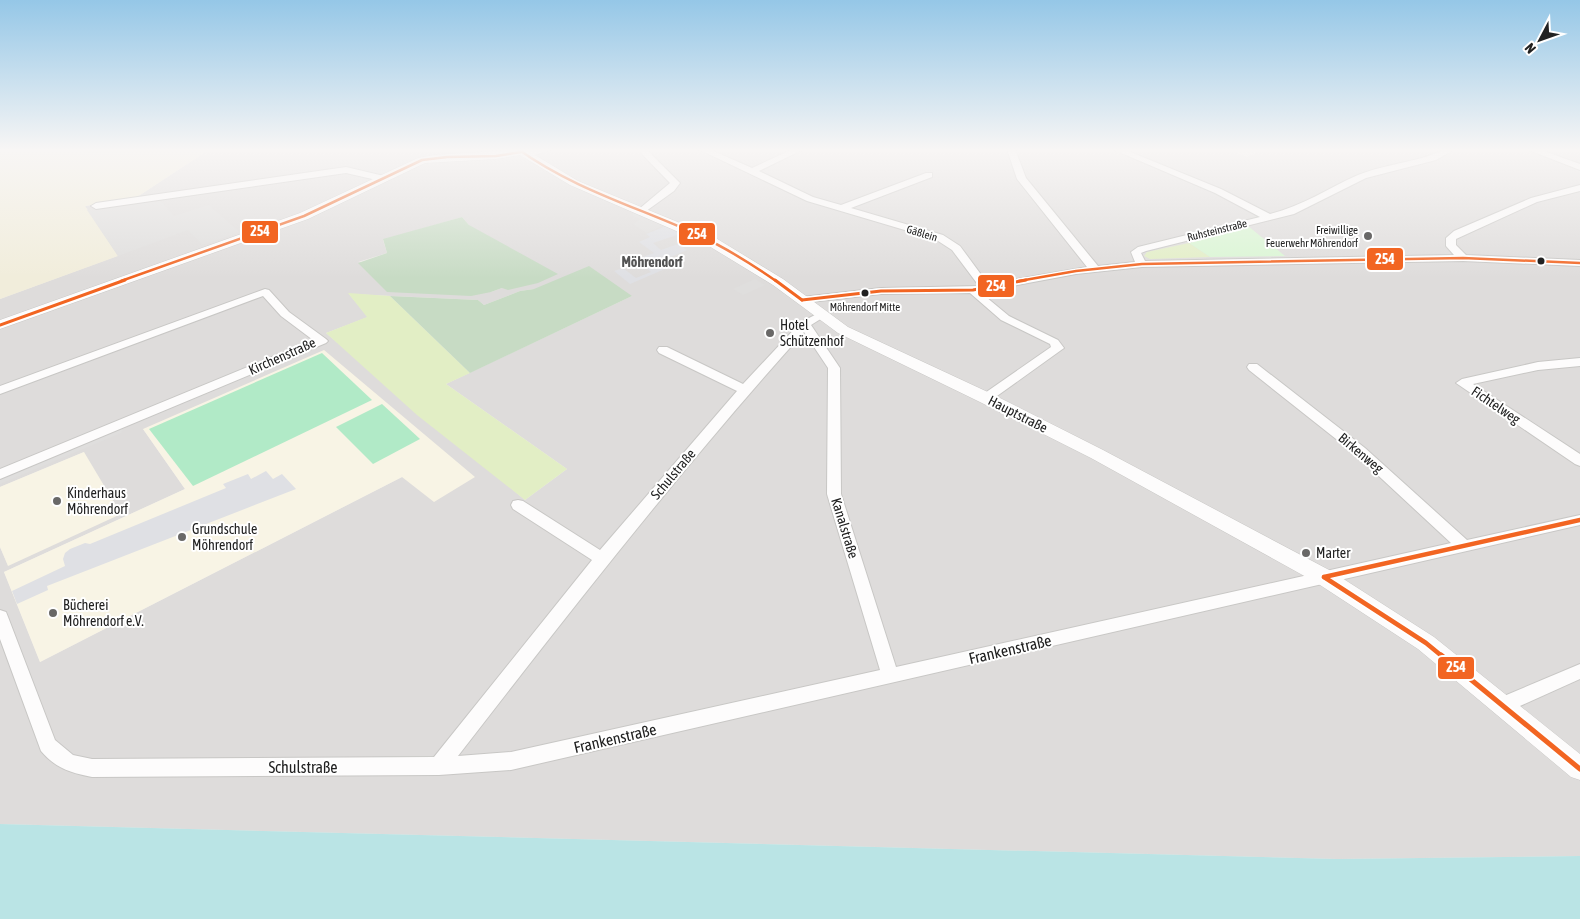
<svg xmlns="http://www.w3.org/2000/svg" width="1580" height="919" viewBox="0 0 1580 919" font-family="'Asap Condensed',sans-serif">
<rect width="100%" height="100%" fill="#efece9"/>
<path fill="#dedcdb" fill-rule="evenodd" d="M 210,149 L 1227,149 L 1247,157 L 1262,149 L 1580,149 L 1580,856 L 1337,859 L 0,824 L 0,547 L 8,565 L 84,452 L 0,487 L 0,299 L 117,256 L 85,206 L 134,199 ZM 462,217 L 469,225 L 502,288 L 491,292 L 358,262 L 387,253 L 383,240 ZM 534,289 L 632,296 L 446,384 L 567,469 L 525,500 L 326,333 L 368,317 L 349,294 L 478,300 L 484,305 L 520,291 ZM 143,429 L 474,477 L 402,477 L 40,662 L 4,572 L 185,489 Z"/>
<g fill="#f8f4e5">
<path d="M 324,350 L 475,477 L 434,502 L 402,477 L 40,662 L 4,572 L 185,489 L 143,429 Z"/>
<path d="M 84,452 L 121,514 L 8,566 L 0,547 L 0,487 Z"/>
</g>
<path fill="#f1eddb" d="M 0,149 L 68,149 L 90,153 L 207,151 L 134,199 L 85,206 L 118,256 L 0,299 Z"/>
<g fill="#e2eec5">
<path d="M 68,149 L 210,149 L 207,151 L 90,153 Z"/>
<path d="M 1189,243 L 1210,257 L 1150,259 L 1144,256 L 1147,252 Z"/>
<path d="M 348,293 L 390,296 L 470,373 L 446,384 L 567,469 L 525,500 L 417,415 L 326,333 L 367,317 Z"/>
</g>
<g fill="#c7dbc4">
<path d="M 462,217 L 469,225 L 558,274 L 538,283 L 508,290 L 502,288 L 491,292 L 471,296 L 387,292 L 358,263 L 387,253 L 383,239 Z"/>
<path d="M 589,266 L 632,296 L 470,373 L 390,296 L 478,300 L 484,305 L 520,291 L 534,289 Z"/>
</g>
<path fill="#d9f6d3" d="M 1248,226 L 1285,256 L 1210,257 L 1189,243 Z"/>
<g fill="#b1eac7">
<path d="M 322,353 L 372,400 L 193,486 L 149,429 Z"/>
<path d="M 382,404 L 420,439 L 373,464 L 336,427 Z"/>
</g>
<g fill="#dfdedd">
<path d="M 160,200 L 174,216 L 209,205 L 240,232 L 202,245 L 188,230 L 118,256 L 87,210 Z"/>
<path d="M 636,212 L 667,224 L 646,233 L 633,224 L 640,219 L 631,215 Z"/>
<path d="M 1019,271 L 1025,277 L 989,284 L 983,279 Z"/>
<path d="M 755,279 L 765,285 L 743,295 L 733,289 Z"/>
<path d="M 126,424 L 121,433 L 0,484 L 0,477 Z"/>
</g>
<g fill="#dfe0e4">
<path d="M 669,225 L 686,232 L 653,243 L 661,250 L 678,244 L 687,250 L 666,259 L 674,265 L 630,284 L 614,271 L 623,268 L 636,278 L 651,272 L 637,259 L 654,253 L 639,242 L 650,237 L 646,234 Z"/>
<path d="M 266,471 L 273,479 L 282,474 L 296,489 L 47,586 L 48,590 L 17,604 L 12,591 L 65,566 L 63,559 L 65,553 L 70,549 L 85,543 L 90,544 L 226,488 L 223,484 L 248,474 L 251,479 Z"/>
</g>
<path fill="#bae4e5" d="M 0,824 L 1337,859 L 1580,856 L 1580,919 L 0,919 Z"/>
<g fill="none" stroke-linecap="round" stroke-linejoin="round">
<g stroke="#c8c7c5" stroke-width="2">
<g id="minor">
<path d="M 539,149 L 552,149 L 526,158 L 522,155 Z"/>
<path d="M 637,149 L 646,149 L 680,183 L 674,191 L 642,214 L 639,213 L 639,209 L 670,183 Z"/>
<path d="M 698,149 L 709,149 L 752,168 L 793,149 L 804,149 L 759,171 L 813,197 L 841,205 L 926,173 L 932,173 L 932,177 L 851,208 L 943,235 L 960,246 L 988,284 L 1087,267 L 1017,179 L 1007,149 L 1015,149 L 1026,178 L 1098,266 L 1135,262 L 1131,252 L 1138,247 L 1260,217 L 1215,193 L 1112,149 L 1123,149 L 1221,189 L 1270,214 C 1303,206 1328,188 1358,175 C 1378,167 1398,164 1418,159 C 1431,156 1442,149 1455,149 L 1436,160 L 1366,178 L 1294,214 L 1146,251 L 1141,253 L 1145,261 L 1454,255 L 1446,246 L 1446,238 L 1454,231 L 1531,198 L 1580,185 L 1580,191 L 1537,202 L 1456,239 L 1456,245 L 1466,255 L 1580,260 L 1580,266 L 1463,261 L 1142,267 L 1076,274 L 980,292 L 1009,316 L 1058,340 L 1064,348 L 990,401 L 986,402 L 980,398 L 982,395 L 1051,347 L 1050,344 L 1001,320 L 970,293 L 881,294 L 802,303 L 796,300 L 802,297 L 881,288 L 979,286 L 952,250 L 935,239 L 807,201 Z"/>
<path d="M 1526,149 L 1538,149 L 1580,164 L 1580,170 Z"/>
<path d="M 346,167 L 384,176 L 386,178 L 381,181 L 346,173 L 96,209 L 91,206 L 96,203 Z"/>
<path d="M 265,289 L 269,290 L 289,312 L 326,339 L 328,341 L 326,343 L 0,479 L 0,469 L 313,340 L 281,316 L 263,296 L 0,394 L 0,386 Z"/>
<path d="M 821,312 L 825,313 L 827,315 L 811,325 L 840,368 L 841,494 L 896,667 L 1451,543 L 1355,454 L 1249,370 L 1247,367 L 1249,364 L 1257,364 L 1365,448 L 1467,540 L 1580,515 L 1580,525 L 511,770 L 439,775 L 92,777 C 71,773 55,768 41,751 L 0,639 L 0,610 L 6,612 L 8,617 L 55,740 L 73,755 L 92,759 L 434,757 L 592,560 L 513,509 L 511,505 L 513,501 L 518,500 L 523,501 L 600,550 L 737,391 L 659,353 L 657,350 L 659,347 L 667,347 L 743,384 L 801,322 ZM 804,332 L 828,368 L 827,494 L 880,670 L 511,752 L 458,756 C 570,611 682,468 804,332 Z"/>
<path d="M 1580,358 L 1580,366 L 1538,370 L 1473,384 L 1580,454 L 1580,466 L 1575,464 L 1456,383 L 1462,379 L 1538,362 Z"/>
<path d="M 1580,664 L 1580,679 L 1509,711 L 1503,713 L 1497,711 L 1494,705 L 1497,699 Z"/>
</g>
</g>
<g stroke="#c8c7c5" stroke-width="1">
<path id="tertiary" d="M 513,149 L 525,149 L 578,181 L 714,237 L 783,279 L 848,327 L 992,394 L 1103,450 L 1331,571 L 1434,637 L 1580,754 L 1580,780 L 1571,777 L 1418,649 L 1317,583 L 1091,458 L 980,402 L 838,333 L 773,285 L 704,243 L 570,185 L 520,155 L 496,159 L 425,163 L 308,219 L 0,329 L 0,320 L 300,213 L 418,158 L 434,155 L 513,150 Z"/>
</g>
<use href="#minor" fill="#fdfcfc" fill-rule="evenodd"/>
<use href="#tertiary" fill="#fdfcfc" fill-rule="evenodd"/>
<g stroke="#fff" stroke-width="5">
<g id="bus-1-far3">
<path d="M 518,149 C 572,188 634,206 694,233 C 723,246 750,263 776,281"/>
<path d="M 121,281 L 304,216 L 422,160 L 447,157 L 496,156 L 521,152"/>
<path d="M 1019,281 L 1076,271 L 1142,264 L 1463,258 L 1580,263"/>
</g>
</g>
<g stroke="#fff" stroke-width="6">
<g id="bus-1-far2">
<path d="M 775,280 L 802,300"/>
<path d="M 802,300 L 881,291 L 973,290 L 1026,280"/>
<path d="M 0,325 L 125,280"/>
</g>
</g>
<g stroke="#fff" stroke-width="8">
<g id="bus-1-far1">
<path d="M 1324,577 L 1426,643 L 1443,657"/>
<path d="M 1324,577 L 1580,520"/>
</g>
</g>
<g stroke="#fff" stroke-width="9">
<path id="bus-1" d="M 1441,655 L 1580,769"/>
</g>
<use href="#bus-1-far3" stroke="#f26522" stroke-width="2.5"/>
<use href="#bus-1-far2" stroke="#f26522" stroke-width="3"/>
<use href="#bus-1-far1" stroke="#f26522" stroke-width="4.5"/>
<use href="#bus-1" stroke="#f26522" stroke-width="5"/>
</g>
<linearGradient id="sky" x2="0" y2="1"><stop stop-color="#95c7e7"/><stop offset="0.54" stop-color="#f8f6f5"/><stop offset="1" stop-color="#f8f6f5" stop-opacity="0"/></linearGradient>
<rect width="1580" height="278" fill="url(#sky)"/>
<g fill="#696867" stroke="#fff" stroke-width="2">
<circle cx="1368" cy="236" r="5"/>
<circle cx="770" cy="333" r="5"/>
<circle cx="57" cy="501" r="5"/>
<circle cx="182" cy="537" r="5"/>
<circle cx="1306" cy="553" r="5"/>
<circle cx="53" cy="613" r="5"/>
</g>
<g fill="#212121" stroke="#fff" stroke-width="2">
<circle cx="1541" cy="261" r="4.5"/>
<circle cx="865" cy="293" r="4.5"/>
</g>
<g text-anchor="middle" stroke-width="4" stroke-linejoin="round" paint-order="stroke">
<g font-size="11" fill="#212121" stroke="#fff">
<text transform="translate(1217 230) rotate(-14)" y="4">Ruhsteinstraße</text>
<text transform="translate(922 233) rotate(17)" y="4">Gäßlein</text>
</g>
<g font-size="11" fill="#212121" stroke="#fff" text-anchor="end">
<text x="1358" y="234">Freiwillige<tspan x="1358" dy="13">Feuerwehr Möhrendorf</tspan></text>
</g>
<g font-size="11" fill="#212121" stroke="#fff">
<text x="865" y="311">Möhrendorf Mitte</text>
</g>
<g font-size="14" font-weight="bold" fill="#545454" stroke="#fff">
<text x="652" y="267">Möhrendorf</text>
</g>
<g font-size="14" fill="#212121" stroke="#fff" text-anchor="start">
<text x="780" y="330">Hotel<tspan x="780" dy="16">Schützenhof</tspan></text>
<text x="67" y="498">Kinderhaus<tspan x="67" dy="16">Möhrendorf</tspan></text>
<text x="192" y="534">Grundschule<tspan x="192" dy="16">Möhrendorf</tspan></text>
<text x="1316" y="558">Marter</text>
<text x="63" y="610">Bücherei<tspan x="63" dy="16">Möhrendorf e.V.</tspan></text>
</g>
<g font-size="14" fill="#212121" stroke="#fff">
<text transform="translate(282 356) rotate(-24)" y="5">Kirchenstraße</text>
<text transform="translate(1496 405) rotate(34)" y="5">Fichtelweg</text>
<text transform="translate(1018 414) rotate(27)" y="5">Hauptstraße</text>
<text transform="translate(1361 453) rotate(40)" y="5">Birkenweg</text>
<text transform="translate(673 474) rotate(-50)" y="5">Schulstraße</text>
<text transform="translate(845 528) rotate(73)" y="5">Kanalstraße</text>
</g>
<g font-size="16" fill="#212121" stroke="#fff">
<text transform="translate(1010 649) rotate(-13)" y="6">Frankenstraße</text>
<text transform="translate(615 738) rotate(-13)" y="6">Frankenstraße</text>
<text x="303" y="773">Schulstraße</text>
</g>
</g>
<g stroke="#fff" stroke-width="2">
<rect x="241" y="220" width="38" height="24" rx="5" fill="#f26522"/>
<rect x="678" y="222" width="38" height="24" rx="5" fill="#f26522"/>
<rect x="1366" y="247" width="38" height="24" rx="5" fill="#f26522"/>
<rect x="977" y="274" width="38" height="24" rx="5" fill="#f26522"/>
<rect x="1437" y="656" width="38" height="24" rx="5" fill="#f26522"/>
</g>
<g font-size="14" text-anchor="middle" font-weight="bold" fill="#fff">
<text x="260" y="236">254</text>
<text x="697" y="239">254</text>
<text x="1385" y="264">254</text>
<text x="996" y="291">254</text>
<text x="1456" y="672">254</text>
</g>
<g transform="translate(1540 40) rotate(229)" stroke="#ffffff" stroke-width="4" paint-order="stroke">
<path d="M0-4L9 19L0 12L-9 19Z" fill="#212121"/>
<text y="-8" font-size="14" font-weight="bold" text-anchor="middle" fill="#212121">N</text>
</g>
</svg>
